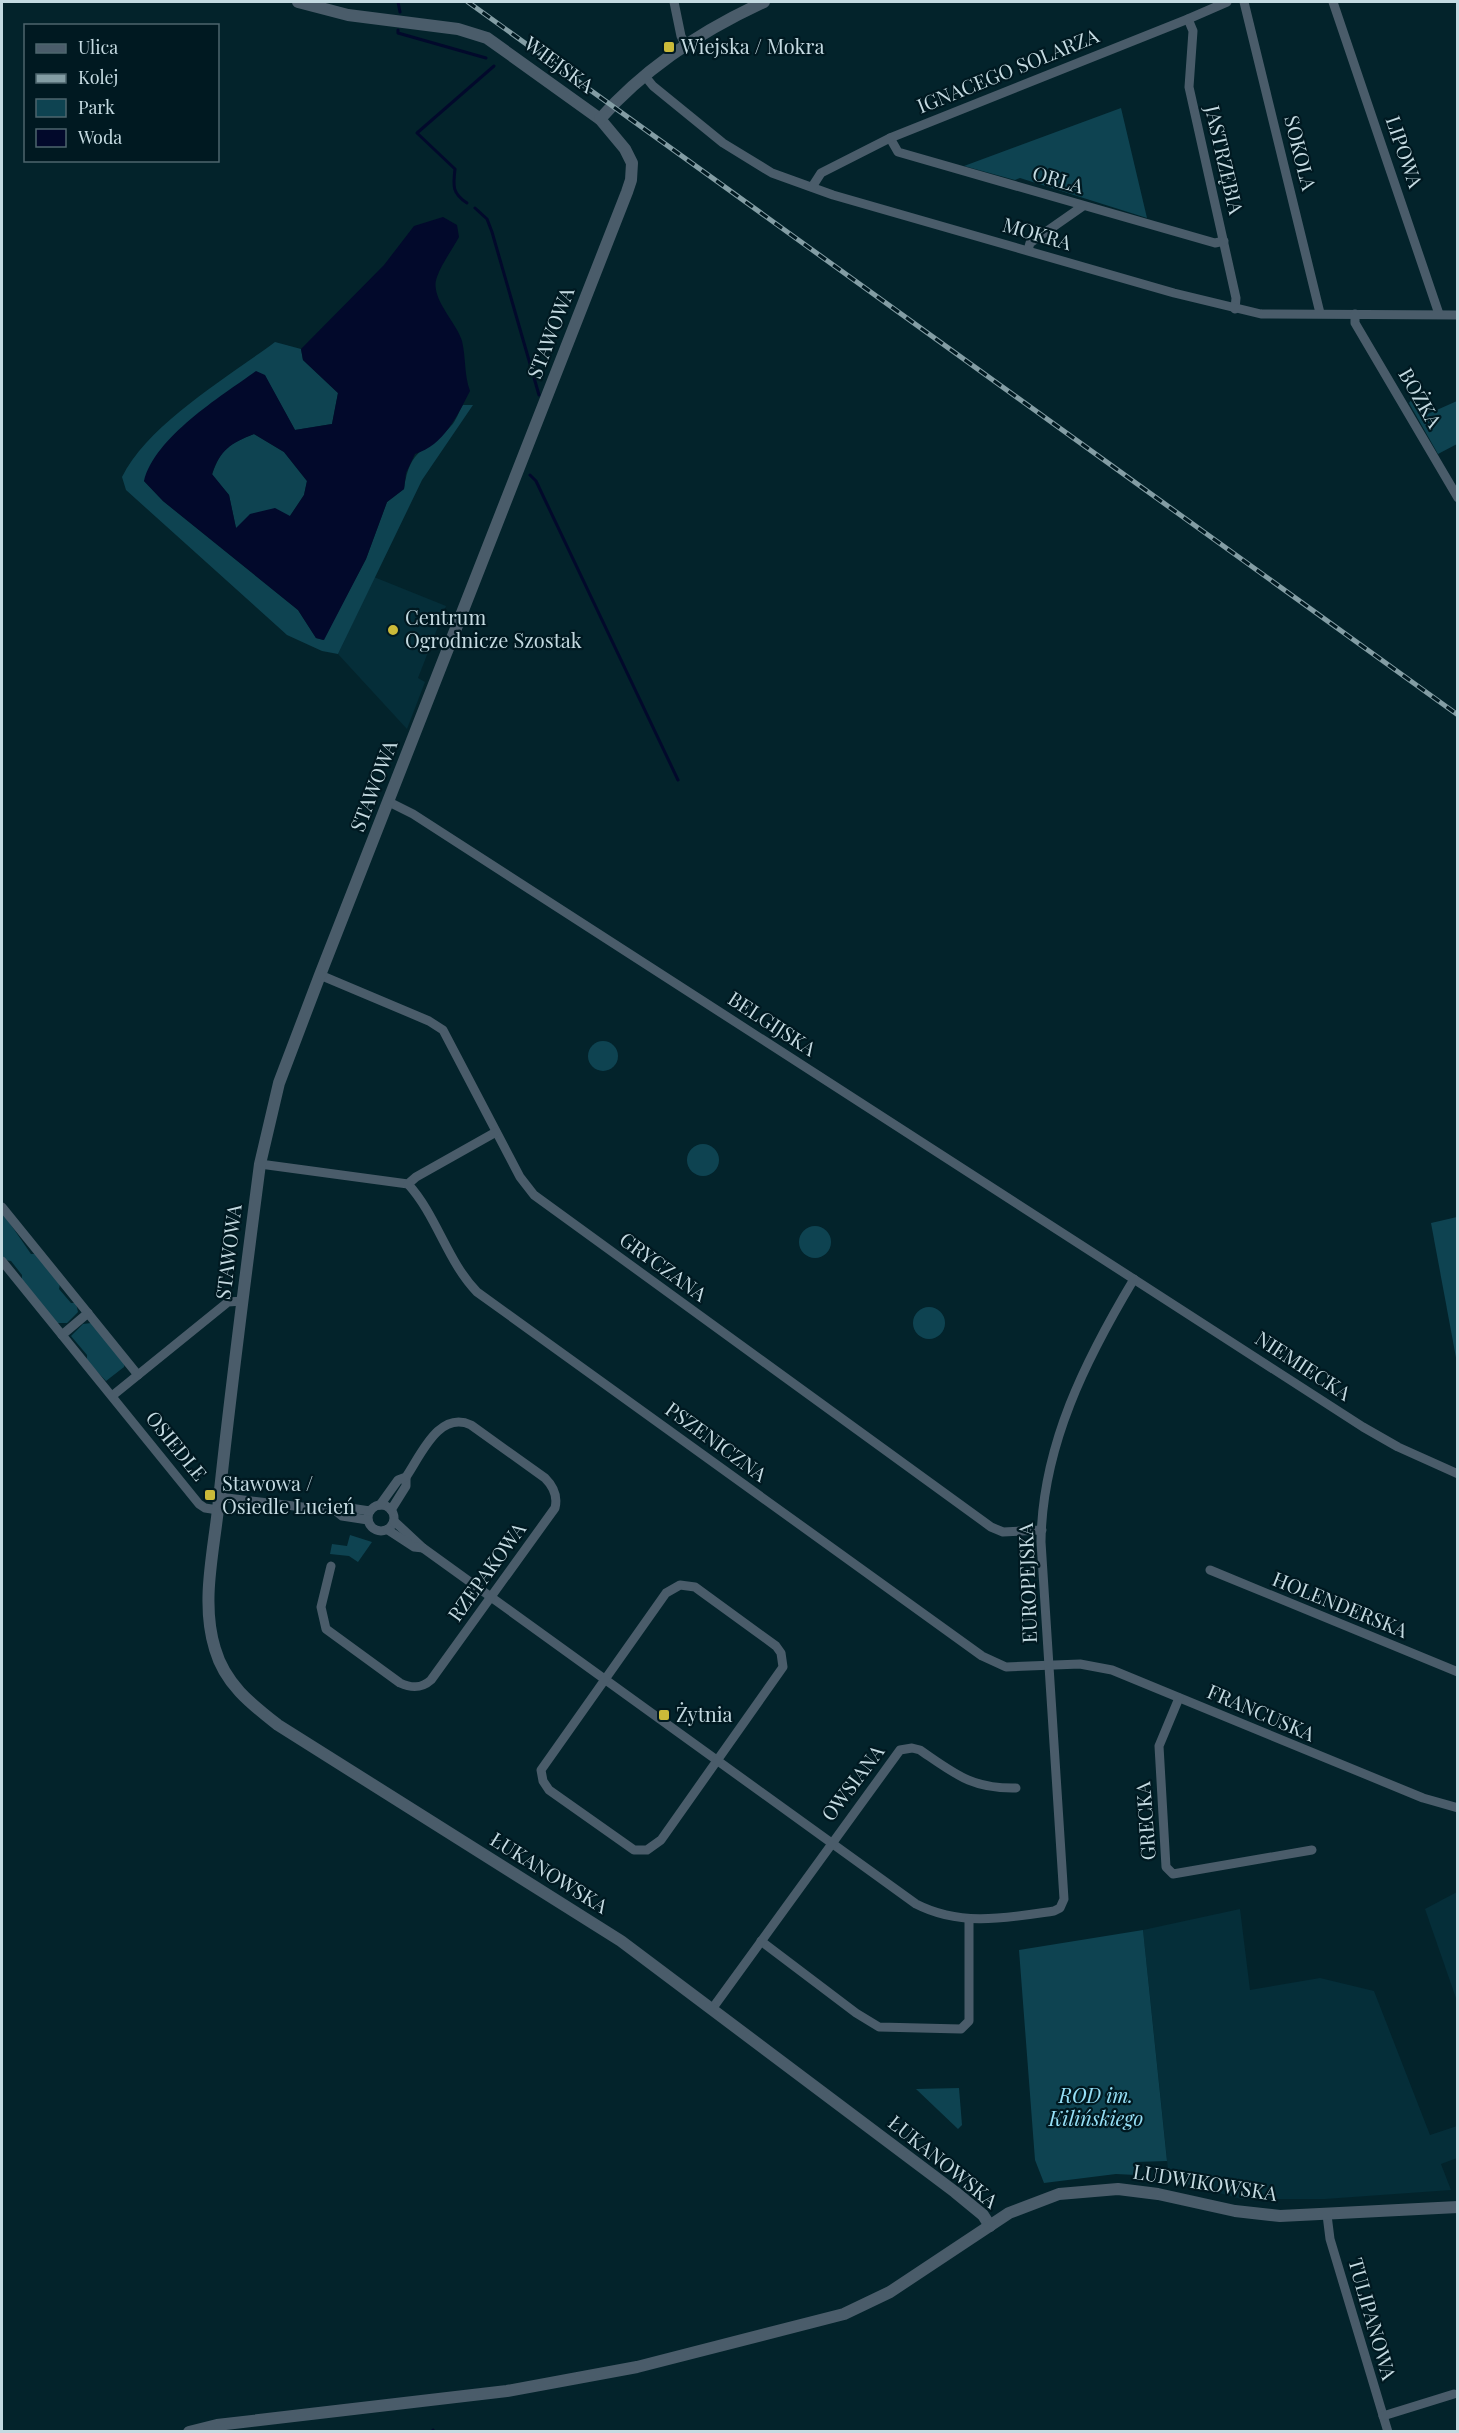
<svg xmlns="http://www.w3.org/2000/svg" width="1459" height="2433" viewBox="0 0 1459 2433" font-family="'Playfair Display',serif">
<rect width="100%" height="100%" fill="#03232b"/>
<g fill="#052e39">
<path d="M 374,577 L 446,606 L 418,678 L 425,682 L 407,729 L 338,654 Z"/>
<path d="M 1457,1892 L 1457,2001 L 1425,1909 Z"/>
<path d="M 1240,1909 L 1250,1990 L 1320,1978 L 1374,1991 L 1430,2135 L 1457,2126 L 1457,2158 L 1441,2164 L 1451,2190 L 1325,2199 L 1241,2199 L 1169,2179 L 1143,1930 Z"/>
</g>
<g fill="#0e4351">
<path d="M 1121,108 L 1147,218 L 1020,178 L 1015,180 L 964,166 Z"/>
<path d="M 275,342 L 301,349 L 303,360 L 338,393 L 332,424 L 295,430 L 265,376 L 144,481 L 163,501 L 298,610 L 316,638 L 323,640 L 366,559 L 387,502 L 404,489 C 410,446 426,453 451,426 C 456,421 459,411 463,405 L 473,405 L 422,480 L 338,654 L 322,651 L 287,635 L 126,490 L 122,477 C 148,424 228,377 275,342 Z"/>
<path d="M 1412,399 L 1421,417 L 1457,401 L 1457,444 L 1438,454 L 1409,403 Z"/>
<path d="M 254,434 L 284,452 L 307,481 L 304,495 L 290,516 L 236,528 L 229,495 L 212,475 C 221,448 229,444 254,434 Z"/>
<circle cx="603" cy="1056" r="15"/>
<circle cx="703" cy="1160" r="16"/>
<path d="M 2,1212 L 31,1254 L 36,1254 L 60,1284 L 59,1289 L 71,1303 L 76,1303 L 78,1312 L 67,1323 L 56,1323 L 22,1281 L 22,1275 L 11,1261 L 5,1260 L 2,1256 Z"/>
<path d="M 1457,1217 L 1458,1217 L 1457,1363 L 1431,1223 Z"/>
<circle cx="815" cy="1242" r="16"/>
<circle cx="929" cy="1323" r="16"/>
<path d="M 91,1323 L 125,1363 L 124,1367 L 106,1381 L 87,1361 L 87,1355 L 71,1336 L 83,1324 Z"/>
<path d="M 350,1535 L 372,1542 L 358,1562 L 349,1556 L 330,1554 L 332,1544 L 347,1546 Z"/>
<path d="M 1143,1930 L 1167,2161 L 1135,2162 L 1136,2175 L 1116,2174 L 1044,2183 L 1035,2160 L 1019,1950 Z"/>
<path d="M 959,2088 L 962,2125 L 958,2129 L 916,2089 Z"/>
</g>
<path fill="#02092b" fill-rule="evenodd" d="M 443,217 L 457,225 L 459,237 C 452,250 442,263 437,277 C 429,298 456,321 462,341 C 466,358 464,374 470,391 C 457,416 444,445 415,454 L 406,473 L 404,489 L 387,502 L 366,559 L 324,640 L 316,638 L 298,610 L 163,501 L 144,481 C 155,437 220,397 256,371 L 265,375 L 295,430 L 332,424 L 338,393 L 303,360 L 301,349 L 384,265 L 414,226 ZM 254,434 L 284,452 L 307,481 L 304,495 L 290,516 L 275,508 L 250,514 L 236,528 L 229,495 L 212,474 C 220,450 231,443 254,434 Z"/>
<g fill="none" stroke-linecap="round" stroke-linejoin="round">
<g stroke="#02092b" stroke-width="3">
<path d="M 398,2 L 400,12"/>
<path d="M 398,30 L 398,33 L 486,58"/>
<path d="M 467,203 C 452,193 453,186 455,169 L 417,133 L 494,66"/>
<path d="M 475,208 L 487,219 L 492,232 L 539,395"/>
<path d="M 530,475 L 536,481 L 678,780"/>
<path d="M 433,2430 L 434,2432"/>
</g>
<g stroke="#4a5c6a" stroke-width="9">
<path d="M 674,2 L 681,36 L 686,46"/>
<path d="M 1244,2 L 1320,313"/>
<path d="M 1333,2 L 1439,314"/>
<path d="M 1188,19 L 1193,31 L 1189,87 L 1236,298 L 1235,309"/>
<path d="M 644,75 L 653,86 L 723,143 L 772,173 L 833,195 L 1174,293 L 1261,314 L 1458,315"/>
<path d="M 890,138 L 898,152 L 1215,243 L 1224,241"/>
<path d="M 812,187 L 821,173 L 890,138 L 1188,19 L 1227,2"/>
<path d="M 1028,250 L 1030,243 L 1083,206"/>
<path d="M 1355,314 L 1355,323 L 1458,498"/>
<path d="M 389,802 L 413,814 L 1363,1427 L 1398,1447 L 1458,1474"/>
<path d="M 320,975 L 429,1021 L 443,1030 L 520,1177 L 534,1195 L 991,1527 L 1003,1532 L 1042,1530"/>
<path d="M 260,1164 L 408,1184 L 416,1177 L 496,1132"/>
<path d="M 408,1184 C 437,1216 447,1261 477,1292 L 982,1656 L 1006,1667 L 1080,1664 L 1112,1670 L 1423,1798 L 1458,1808"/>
<path d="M 2,1207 L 138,1375"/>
<path d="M 2,1261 L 199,1504 L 205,1508 L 218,1510"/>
<path d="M 62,1335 L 88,1313"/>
<path d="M 112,1396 L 228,1302 L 243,1301"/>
<path d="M 219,1497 L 336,1511 L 343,1507 L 370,1511"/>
<circle cx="381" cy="1518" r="13"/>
<path d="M 391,1510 L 406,1486 L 406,1477"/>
<path d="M 336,1511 L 342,1516 L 368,1520"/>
<path d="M 394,1521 L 423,1548 L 916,1904 C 961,1927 1006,1918 1054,1911 L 1060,1908 L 1064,1899 L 1041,1542 C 1042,1446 1086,1359 1134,1279"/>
<path d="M 388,1530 L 414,1547 L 423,1548"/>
<path d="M 331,1566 L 321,1607 L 326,1629 L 400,1683 C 411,1688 421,1689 431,1680 L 555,1508 C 558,1496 554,1487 545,1478 L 471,1425 C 439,1410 421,1455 406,1477 L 398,1480 L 380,1505"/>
<path d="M 1210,1570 L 1458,1672"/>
<path d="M 680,1585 L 695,1587 L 776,1646 L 781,1653 L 783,1667 L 661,1840 L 647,1850 L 634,1850 L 549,1790 L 543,1781 L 541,1770 L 666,1593 Z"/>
<path d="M 1179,1698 L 1159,1746 L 1166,1867 L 1173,1874 L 1312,1850"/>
<path d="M 761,1941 L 856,2013 L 879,2027 L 961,2029 L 969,2021 L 969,1920"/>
<path d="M 712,2009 L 900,1750 L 912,1748 L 920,1750 C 955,1774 972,1789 1016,1788"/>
<path d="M 1327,2215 L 1330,2239 L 1388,2432"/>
<path d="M 1383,2416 L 1454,2394"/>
</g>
<g stroke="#4a5c6a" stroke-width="12">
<path d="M 298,2 L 348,15 L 458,29 L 487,38 L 600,119 L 625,149 L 632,163 L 631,180 L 627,192 L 320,975 L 279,1083 L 260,1164 C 245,1279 230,1394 218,1509 C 213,1555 201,1604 215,1649 C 225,1684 251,1704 278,1725 L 621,1941 L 955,2192 L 983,2215 L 990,2226"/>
<path d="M 600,119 C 645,68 703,30 764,2"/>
<path d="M 189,2432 L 217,2425 L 507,2391 L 637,2367 L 844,2314 L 890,2292 L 1009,2213 L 1059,2194 L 1118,2189 L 1158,2194 L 1235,2211 L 1280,2216 L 1458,2207"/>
</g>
<g stroke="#839da4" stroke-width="5">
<path id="rail" d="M 468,2 L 1458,715"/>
</g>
<use href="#rail" stroke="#001921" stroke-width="3" stroke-dasharray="9" stroke-linecap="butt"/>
</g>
<g fill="#cbba39" stroke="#001921" stroke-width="2">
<rect x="663" y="41" width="12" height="12" rx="3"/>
<circle cx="393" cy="630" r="6"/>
<rect x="204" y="1489" width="12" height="12" rx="3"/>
<rect x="658" y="1709" width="12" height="12" rx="3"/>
</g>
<g text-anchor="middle" stroke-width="4.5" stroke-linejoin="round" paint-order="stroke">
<g font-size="20" fill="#c4dae1" stroke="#001921" text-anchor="start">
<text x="681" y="54">Wiejska / Mokra</text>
<text x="405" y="625">Centrum<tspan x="405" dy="23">Ogrodnicze Szostak</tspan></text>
<text x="222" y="1491">Stawowa /<tspan x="222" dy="23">Osiedle Lucień</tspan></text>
<text x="676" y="1722">Żytnia</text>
</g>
<g font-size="20" fill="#c4dae1" stroke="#001921">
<text transform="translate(559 65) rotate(36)" y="7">WIEJSKA</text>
<text transform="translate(1008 71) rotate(-22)" y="7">IGNACEGO SOLARZA</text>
<text transform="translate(1404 152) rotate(71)" y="7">LIPOWA</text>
<text transform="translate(1300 153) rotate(76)" y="7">SOKOLA</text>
<text transform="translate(1224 160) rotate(77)" y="7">JASTRZĘBIA</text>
<text transform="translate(1058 180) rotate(16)" y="7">ORLA</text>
<text transform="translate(1037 234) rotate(16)" y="7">MOKRA</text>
<text transform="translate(551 333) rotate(-69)" y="7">STAWOWA</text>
<text transform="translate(1420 398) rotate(60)" y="7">BOŻKA</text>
<text transform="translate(374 786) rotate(-69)" y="7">STAWOWA</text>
<text transform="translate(772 1024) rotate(33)" y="7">BELGIJSKA</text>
<text transform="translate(229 1252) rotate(-83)" y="7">STAWOWA</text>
<text transform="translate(663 1267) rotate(36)" y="7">GRYCZANA</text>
<text transform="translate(1303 1366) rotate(33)" y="7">NIEMIECKA</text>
<text transform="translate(716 1442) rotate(36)" y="7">PSZENICZNA</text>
<text transform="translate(176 1446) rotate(51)" y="7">OSIEDLE</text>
<text transform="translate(487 1572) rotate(-54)" y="7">RZEPAKOWA</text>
<text transform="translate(1028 1583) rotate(-92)" y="7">EUROPEJSKA</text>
<text transform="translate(1340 1605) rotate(22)" y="7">HOLENDERSKA</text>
<text transform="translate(1261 1713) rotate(23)" y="7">FRANCUSKA</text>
<text transform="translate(853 1783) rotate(-53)" y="7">OWSIANA</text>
<text transform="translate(1146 1821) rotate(-94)" y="7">GRECKA</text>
<text transform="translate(549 1873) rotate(32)" y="7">ŁUKANOWSKA</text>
<text transform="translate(943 2162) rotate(39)" y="7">ŁUKANOWSKA</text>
<text transform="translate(1205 2183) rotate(9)" y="7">LUDWIKOWSKA</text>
<text transform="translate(1372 2319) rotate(74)" y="7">TULIPANOWA</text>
</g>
<g font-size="20" font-style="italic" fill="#96e0f7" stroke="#001921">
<text x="1096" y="2103">ROD im.<tspan x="1096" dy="23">Kilińskiego</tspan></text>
</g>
</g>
<rect width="1459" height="2433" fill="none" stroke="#c4dae1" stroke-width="6"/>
<rect x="24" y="24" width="195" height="138" fill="#001921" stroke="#4e666e" stroke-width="1.5"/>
<rect x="36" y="44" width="30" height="9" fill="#4a5c6a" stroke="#4e666e" stroke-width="1.5"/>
<text x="78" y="54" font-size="18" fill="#c4dae1">Ulica</text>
<rect x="36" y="74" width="30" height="9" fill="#839da4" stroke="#4e666e" stroke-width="1.5"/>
<text x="78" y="84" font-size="18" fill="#c4dae1">Kolej</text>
<rect x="36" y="99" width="30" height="18" fill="#0e4351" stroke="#4e666e" stroke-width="1.5"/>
<text x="78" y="114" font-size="18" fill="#c4dae1">Park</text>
<rect x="36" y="129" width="30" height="18" fill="#02092b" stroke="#4e666e" stroke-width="1.5"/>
<text x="78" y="144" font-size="18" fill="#c4dae1">Woda</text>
</svg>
